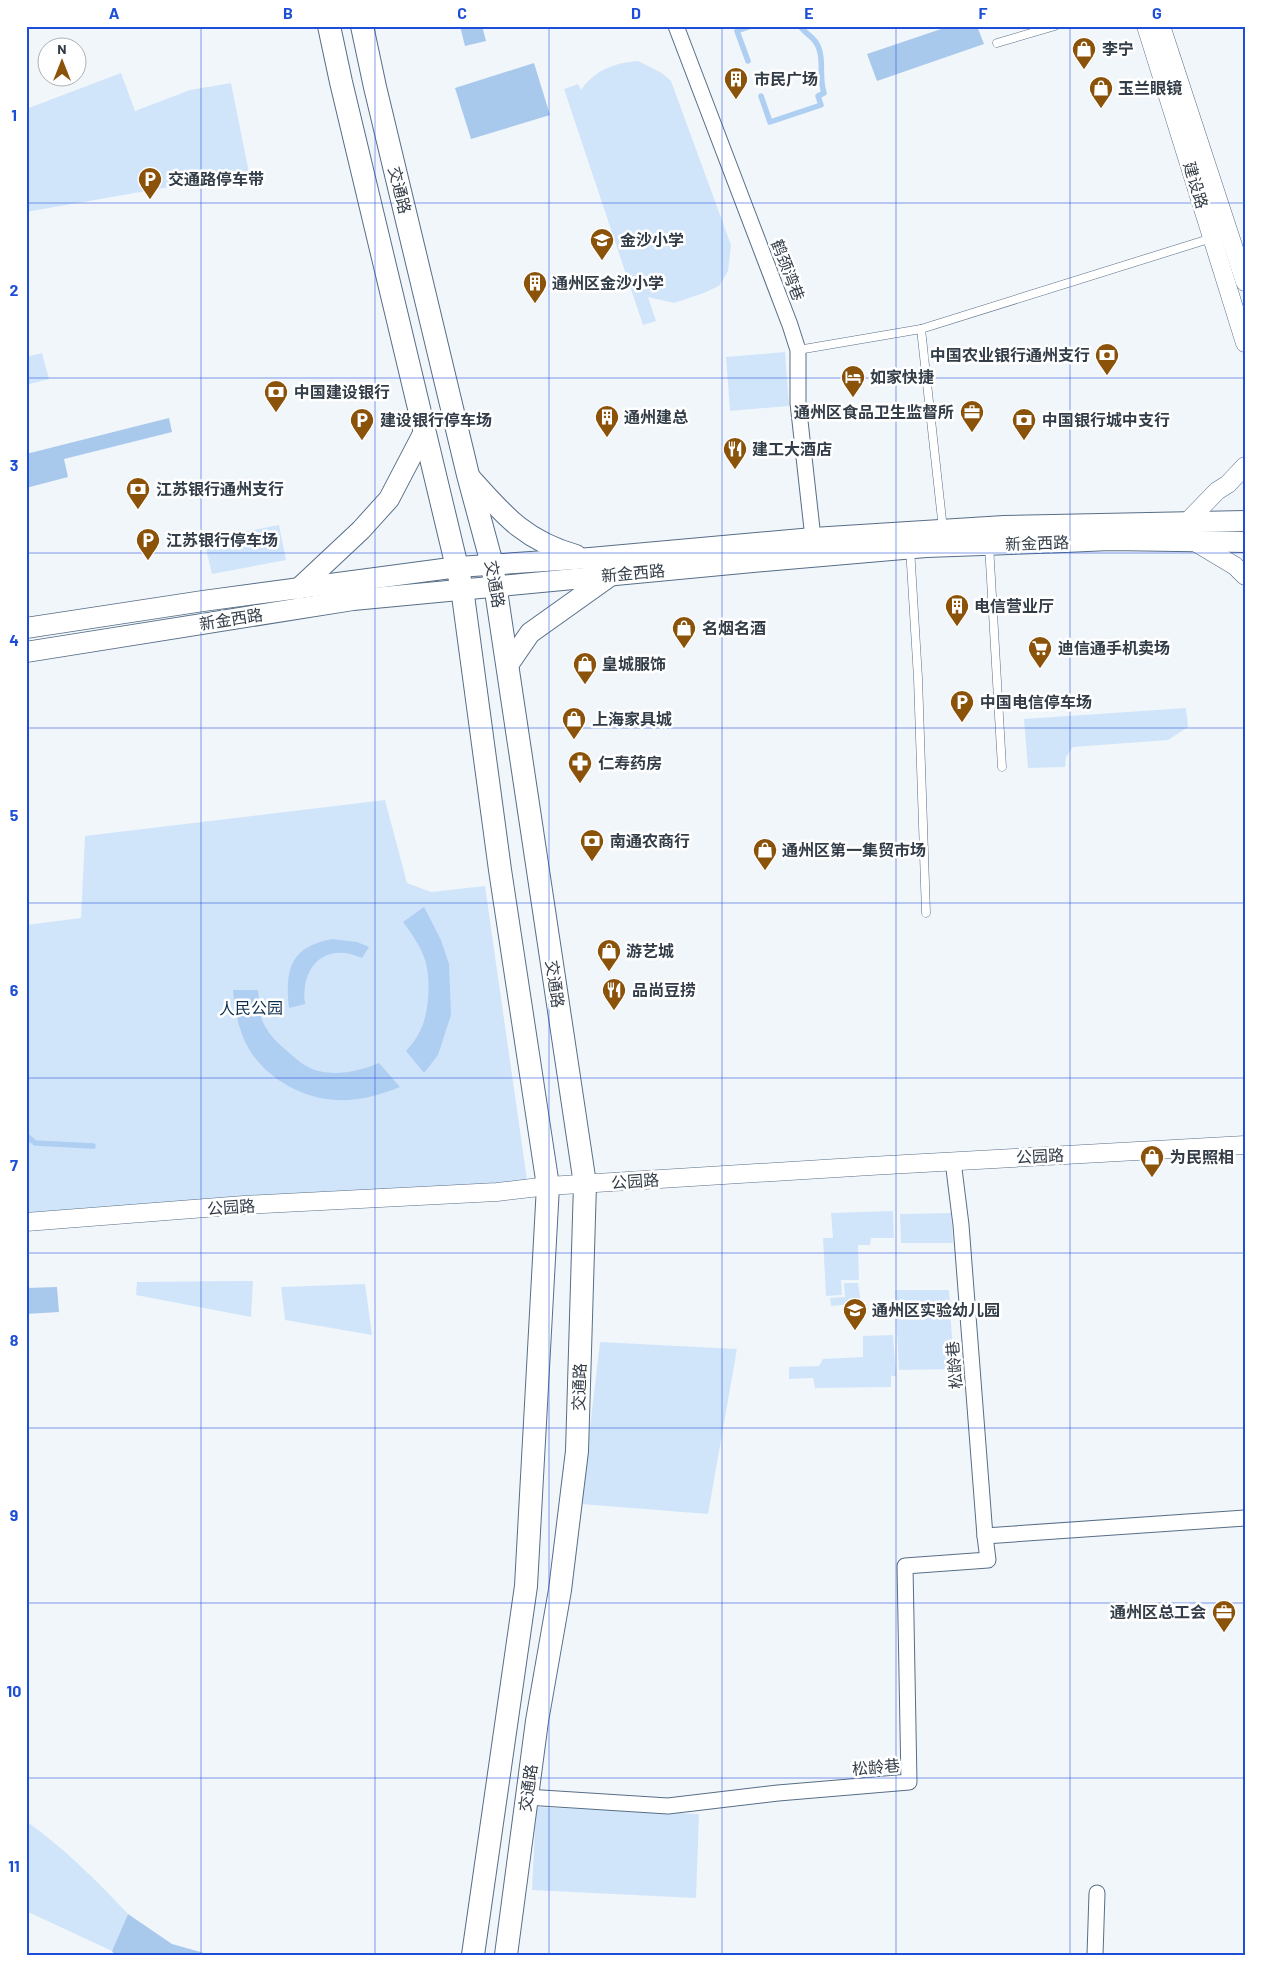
<svg xmlns="http://www.w3.org/2000/svg" width="1271" height="1981" viewBox="0 0 1271 1981" font-family="Barlow,'Noto Sans SC',sans-serif">
<rect width="100%" height="100%" fill="#f1f6fb"/>
<g fill="#d1e5fa">
<path d="M 638,61 L 662,73 L 671,81 L 731,245 L 728,271 L 719,286 L 704,293 L 674,303 L 648,297 L 656,321 L 643,325 L 564,89 L 578,84 L 581,90 C 595,70 614,63 638,61 Z"/>
<path d="M 121,73 L 135,111 L 190,90 L 231,83 L 249,173 L 26,212 L 26,109 Z"/>
<path d="M 785,352 L 789,406 L 730,411 L 726,357 Z"/>
<path d="M 42,353 L 49,379 L 26,385 L 26,357 Z"/>
<path d="M 279,525 L 286,560 L 212,574 L 204,540 Z"/>
<path d="M 1186,708 L 1188,727 L 1168,740 L 1073,747 L 1066,757 L 1065,767 L 1028,768 L 1024,719 Z"/>
<path d="M 385,800 L 407,883 L 431,892 L 485,886 L 527,1180 L 498,1183 L 26,1216 L 26,925 L 81,918 L 85,836 Z"/>
<path d="M 893,1211 L 894,1238 L 871,1238 L 870,1245 L 858,1245 L 859,1280 L 841,1280 L 842,1295 L 826,1296 L 823,1238 L 833,1238 L 831,1213 Z"/>
<path d="M 951,1213 L 953,1243 L 901,1243 L 900,1214 Z"/>
<path d="M 234,1281 L 253,1281 L 251,1317 L 136,1295 L 137,1282 Z"/>
<path d="M 844,1283 L 858,1283 L 861,1303 L 831,1306 L 830,1298 L 845,1297 Z"/>
<path d="M 365,1284 L 372,1335 L 285,1320 L 281,1287 Z"/>
<path d="M 949,1290 L 954,1369 L 899,1370 L 895,1290 Z"/>
<path d="M 893,1335 L 896,1376 L 891,1376 L 891,1387 L 815,1388 L 813,1378 L 789,1379 L 789,1367 L 819,1366 L 823,1359 L 863,1357 L 863,1336 Z"/>
<path d="M 600,1342 L 737,1349 L 708,1514 L 581,1504 Z"/>
<path d="M 536,1807 L 699,1814 L 696,1898 L 532,1890 Z"/>
<path d="M 26,1821 C 64,1848 96,1880 128,1914 L 112,1951 L 26,1911 Z"/>
</g>
<g fill="#a9c9ec">
<path d="M 460,26 L 482,26 L 486,41 L 465,46 Z"/>
<path d="M 950,26 L 977,26 L 984,44 L 877,81 L 867,54 Z"/>
<path d="M 534,63 L 550,115 L 471,139 L 455,88 Z"/>
<path d="M 169,418 L 172,432 L 64,459 L 68,477 L 26,488 L 26,454 Z"/>
<path d="M 57,1287 L 59,1312 L 26,1314 L 26,1288 Z"/>
<path d="M 128,1914 L 172,1944 L 211,1955 L 115,1955 L 112,1951 Z"/>
</g>
<g fill="#aecef2">
<path d="M 424,907 L 441,940 L 449,964 L 451,1015 L 438,1055 L 424,1073 L 406,1051 C 410,1046 415,1041 418,1035 C 429,1017 431,983 426,963 C 422,948 412,934 403,922 Z"/>
<path d="M 332,939 L 357,942 L 369,947 L 362,958 C 325,941 300,967 305,1004 L 289,1008 C 285,969 290,947 332,939 Z"/>
<path d="M 233,990 L 258,990 C 259,999 259,1008 261,1017 C 265,1030 276,1042 286,1050 C 293,1056 300,1063 308,1067 C 329,1078 358,1072 379,1063 L 400,1087 C 357,1104 321,1107 280,1081 C 247,1059 236,1029 233,990 Z"/>
</g>
<g fill="none" stroke-linecap="round" stroke-linejoin="round">
<g stroke="#aecef2" stroke-width="5.5">
<path d="M 748,61 L 737,31 L 751,26"/>
<path d="M 761,96 L 770,122 L 821,105 L 818,96 L 824,93 C 818,76 826,56 815,41 C 810,35 804,32 800,26"/>
<path d="M 26,1135 L 35,1143 L 93,1146"/>
</g>
<g stroke="#576e86" stroke-width="9">
<g id="service">
<path d="M 997,43 L 1055,26"/>
<path d="M 921,329 L 1212,238"/>
<path d="M 798,350 L 921,329 L 943,529"/>
<path d="M 989,545 L 1002,767"/>
<path d="M 910,548 L 918,678 L 926,913"/>
</g>
</g>
<g stroke="#576e86" stroke-width="17">
<g id="minor">
<path d="M 676,26 L 790,325 L 798,350 L 798,403 L 813,538"/>
<path d="M 953,1161 L 961,1225 L 985,1536 L 1245,1518"/>
<path d="M 526,1797 L 668,1806 L 778,1793 L 909,1782 L 905,1566 L 988,1560 L 985,1536"/>
<path d="M 1095,1955 L 1097,1893"/>
</g>
</g>
<g stroke="#576e86" stroke-width="19">
<g id="tertiary">
<path d="M 1146,26 L 1245,343"/>
<path d="M 1161,26 L 1245,282"/>
<path d="M 1187,522 L 1217,491 L 1228,484 L 1245,466"/>
<path d="M 1195,542 L 1235,566 L 1245,576"/>
<path d="M 26,1222 L 244,1205 L 497,1192 L 548,1186 L 870,1166 L 1245,1145"/>
</g>
</g>
<g stroke="#576e86" stroke-width="22">
<g id="secondary">
<path d="M 468,475 C 502,513 524,541 576,555"/>
<path d="M 298,589 L 361,530 L 389,499 L 425,430"/>
<path d="M 26,628 L 203,601 L 458,567 L 590,558 L 813,538 L 1004,526 L 1245,521"/>
<path d="M 26,652 L 353,600 L 764,561 L 926,547 L 1065,542 L 1110,540 L 1245,542"/>
<path d="M 508,665 L 530,633 L 610,576"/>
</g>
</g>
<g stroke="#576e86" stroke-width="24">
<g id="primary">
<path d="M 329,26 L 341,82 L 462,588 L 500,870 L 548,1186 L 526,1586 L 473,1955"/>
<path d="M 362,26 L 375,87 L 468,475 L 492,564 L 585,1184 L 577,1451 L 560,1590 L 537,1721 L 506,1955"/>
</g>
</g>
<use href="#service" stroke="#fff" stroke-width="8"/>
<use href="#minor" stroke="#fff" stroke-width="15"/>
<use href="#tertiary" stroke="#fff" stroke-width="18"/>
<use href="#secondary" stroke="#fff" stroke-width="20"/>
<use href="#primary" stroke="#fff" stroke-width="22"/>
</g>
<path fill="none" stroke="#1d4ed8" stroke-width="1" stroke-opacity="0.55" d="M 201,26 L 201,1955M 375,26 L 375,1955M 549,26 L 549,1955M 722,26 L 722,1955M 896,26 L 896,1955M 1070,26 L 1070,1955M 26,203 L 1245,203M 26,378 L 1245,378M 26,553 L 1245,553M 26,728 L 1245,728M 26,903 L 1245,903M 26,1078 L 1245,1078M 26,1253 L 1245,1253M 26,1428 L 1245,1428M 26,1603 L 1245,1603M 26,1778 L 1245,1778"/>
<defs>
<g id="shop-pin" transform="scale(1.25)"><path d="M0 17L-7.5 6A9.5 9.5 0 1 1 7.5 6Z" fill="#8b5309" stroke="#fff"/><path d="M-5-2.5h2.3a2.7 3.5 0 0 1 5.4 0H5L5.5 6h-11ZM-1.5-2.5h3a1.5 2.3 0 0 0-3 0Z" fill="#fff"/></g>
<g id="building-pin" transform="scale(1.25)"><path d="M0 17L-7.5 6A9.5 9.5 0 1 1 7.5 6Z" fill="#8b5309" stroke="#fff"/><path d="M-4-6H4V6H1V3H-1V6H-4ZM-2.5-4.3h1.7v1.8h-1.7ZM.8-4.3h1.7v1.8H.8ZM-2.5-1h1.7V.8h-1.7ZM.8-1h1.7V.8H.8Z" fill="#fff"/></g>
<g id="parking-pin" transform="scale(1.25)"><path d="M0 17L-7.5 6A9.5 9.5 0 1 1 7.5 6Z" fill="#8b5309" stroke="#fff"/><path d="M-3.5-5.5H1a3.5 3.5 0 0 1 0 7H-1V5.5H-3.5ZM-1-3.4V-.6H.8a1.4 1.4 0 0 0 0-2.8Z" fill="#fff"/></g>
<g id="school-pin" transform="scale(1.25)"><path d="M0 17L-7.5 6A9.5 9.5 0 1 1 7.5 6Z" fill="#8b5309" stroke="#fff"/><path d="M0-5L7-2L0 1L-7-2ZM-4 1L0 2.5L4 1V4Q0 6-4 4Z" fill="#fff"/></g>
<g id="bank-pin" transform="scale(1.25)"><path d="M0 17L-7.5 6A9.5 9.5 0 1 1 7.5 6Z" fill="#8b5309" stroke="#fff"/><path d="M-6-4H6V4H-6ZM0-2.3a2.3 2.3 0 1 0 0 4.6a2.3 2.3 0 1 0 0-4.6Z" fill="#fff"/></g>
<g id="hotel-pin" transform="scale(1.25)"><path d="M0 17L-7.5 6A9.5 9.5 0 1 1 7.5 6Z" fill="#8b5309" stroke="#fff"/><path d="M-6-4.5h1.5V1H6V5H4.5V3h-9V5H-6ZM-4 0a1.8 1.8 0 1 1 3.6 0ZM.5 0V-2.5h3Q6-2.5 6 0Z" fill="#fff"/></g>
<g id="office-pin" transform="scale(1.25)"><path d="M0 17L-7.5 6A9.5 9.5 0 1 1 7.5 6Z" fill="#8b5309" stroke="#fff"/><path d="M-6-3h4V-5.5h4V-3h4V5H-6ZM-1-4.5V-3h2v-1.5ZM-6 0V1H6V0Z" fill="#fff"/></g>
<g id="restaurant-pin" transform="scale(1.25)"><path d="M0 17L-7.5 6A9.5 9.5 0 1 1 7.5 6Z" fill="#8b5309" stroke="#fff"/><path d="M-5-6h1v4h1v-4h1v4h1v-4h1v5L-1.5 .5V6h-2V.5L-5-1ZM5-6V6H3V1.5H1.5Q1.5-4 5-6Z" fill="#fff"/></g>
<g id="supermarket-pin" transform="scale(1.25)"><path d="M0 17L-7.5 6A9.5 9.5 0 1 1 7.5 6Z" fill="#8b5309" stroke="#fff"/><path d="M-6-5.5h2.5l.6 2H6L4.5 2H-2.5L-4.4-4H-6ZM-1.5 3.2a1.3 1.3 0 1 0 .1 0ZM3 3.2a1.3 1.3 0 1 0 .1 0Z" fill="#fff"/></g>
<g id="pharmacy-pin" transform="scale(1.25)"><path d="M0 17L-7.5 6A9.5 9.5 0 1 1 7.5 6Z" fill="#8b5309" stroke="#fff"/><path d="M-2-6h4v4h4v4h-4v4h-4v-4h-4v-4h4Z" fill="#fff"/></g>
</defs>
<g fill-rule="evenodd">
<use href="#shop-pin" x="1084" y="49"/>
<use href="#building-pin" x="736" y="79"/>
<use href="#shop-pin" x="1101" y="88"/>
<use href="#parking-pin" x="150" y="179"/>
<use href="#school-pin" x="602" y="240"/>
<use href="#building-pin" x="535" y="283"/>
<use href="#bank-pin" x="1107" y="355"/>
<use href="#hotel-pin" x="853" y="377"/>
<use href="#bank-pin" x="276" y="392"/>
<use href="#office-pin" x="972" y="412"/>
<use href="#building-pin" x="607" y="417"/>
<use href="#parking-pin" x="362" y="420"/>
<use href="#bank-pin" x="1024" y="420"/>
<use href="#restaurant-pin" x="735" y="449"/>
<use href="#bank-pin" x="138" y="489"/>
<use href="#parking-pin" x="148" y="540"/>
<use href="#building-pin" x="957" y="606"/>
<use href="#shop-pin" x="684" y="628"/>
<use href="#supermarket-pin" x="1040" y="648"/>
<use href="#shop-pin" x="585" y="664"/>
<use href="#parking-pin" x="962" y="702"/>
<use href="#shop-pin" x="574" y="719"/>
<use href="#pharmacy-pin" x="580" y="763"/>
<use href="#bank-pin" x="592" y="841"/>
<use href="#shop-pin" x="765" y="850"/>
<use href="#shop-pin" x="609" y="951"/>
<use href="#restaurant-pin" x="614" y="990"/>
<use href="#shop-pin" x="1152" y="1157"/>
<use href="#school-pin" x="855" y="1310"/>
<use href="#office-pin" x="1224" y="1612"/>
</g>
<g text-anchor="middle" stroke-width="5" stroke-linejoin="round" paint-order="stroke">
<g font-size="16" font-weight="bold" fill="#333d48" stroke="#fff" text-anchor="start">
<text x="1102" y="55">李宁</text>
<text x="754" y="85">市民广场</text>
<text x="1118" y="94">玉兰眼镜</text>
<text x="168" y="185">交通路停车带</text>
<text x="620" y="246">金沙小学</text>
<text x="552" y="289">通州区金沙小学</text>
<text x="1090" y="361" text-anchor="end">中国农业银行通州支行</text>
<text x="870" y="383">如家快捷</text>
<text x="294" y="398">中国建设银行</text>
<text x="954" y="418" text-anchor="end">通州区食品卫生监督所</text>
<text x="624" y="423">通州建总</text>
<text x="380" y="426">建设银行停车场</text>
<text x="1042" y="426">中国银行城中支行</text>
<text x="752" y="455">建工大酒店</text>
<text x="156" y="495">江苏银行通州支行</text>
<text x="166" y="546">江苏银行停车场</text>
<text x="974" y="612">电信营业厅</text>
<text x="702" y="634">名烟名酒</text>
<text x="1058" y="654">迪信通手机卖场</text>
<text x="602" y="670">皇城服饰</text>
<text x="980" y="708">中国电信停车场</text>
<text x="592" y="725">上海家具城</text>
<text x="598" y="769">仁寿药房</text>
<text x="610" y="847">南通农商行</text>
<text x="782" y="856">通州区第一集贸市场</text>
<text x="626" y="957">游艺城</text>
<text x="632" y="996">品尚豆捞</text>
<text x="1170" y="1163">为民照相</text>
<text x="872" y="1316">通州区实验幼儿园</text>
<text x="1206" y="1618" text-anchor="end">通州区总工会</text>
</g>
<g font-size="16" fill="#333d48" stroke="#fff">
<text transform="translate(1196 185) rotate(73)" y="6">建设路</text>
<text transform="translate(400 190) rotate(76)" y="6">交通路</text>
<text transform="translate(788 270) rotate(69)" y="6">鹤颈湾巷</text>
<text transform="translate(1037 543) rotate(-2)" y="6">新金西路</text>
<text transform="translate(633 573) rotate(-5)" y="6">新金西路</text>
<text transform="translate(495 584) rotate(80)" y="6">交通路</text>
<text transform="translate(231 619) rotate(-9)" y="6">新金西路</text>
<text transform="translate(555 984) rotate(82)" y="6">交通路</text>
<text transform="translate(1040 1156) rotate(-3)" y="6">公园路</text>
<text transform="translate(635 1181) rotate(-4)" y="6">公园路</text>
<text transform="translate(231 1207) rotate(-4)" y="6">公园路</text>
<text transform="translate(954 1365) rotate(-95)" y="6">松龄巷</text>
<text transform="translate(579 1387) rotate(-88)" y="6">交通路</text>
<text transform="translate(876 1767) rotate(-5)" y="6">松龄巷</text>
<text transform="translate(528 1788) rotate(-82)" y="6">交通路</text>
</g>
<g font-size="16" fill="#0b2e4f" stroke="#fff">
<text x="251" y="1014">人民公园</text>
</g>
</g>
<rect width="1271" height="1981" fill="none" stroke="#ffffff" stroke-width="55"/>
<g transform="translate(62 62)"><circle r="24" fill="#ffffff" stroke="#adb1b6"/>
<path d="M0-4L9 19L0 12L-9 19Z" fill="#8b5309"/>
<text y="-8" font-size="14" font-weight="bold" text-anchor="middle" fill="#333d48">N</text>
</g>
<rect x="28" y="28" width="1216" height="1926" fill="none" stroke="#1d4ed8" stroke-width="2"/>
<g font-size="16" text-anchor="middle" font-weight="bold" fill="#1d4ed8">
<text x="114" y="19">A</text>
<text x="288" y="19">B</text>
<text x="462" y="19">C</text>
<text x="636" y="19">D</text>
<text x="809" y="19">E</text>
<text x="983" y="19">F</text>
<text x="1157" y="19">G</text>
<text x="14" y="121">1</text>
<text x="14" y="296">2</text>
<text x="14" y="471">3</text>
<text x="14" y="646">4</text>
<text x="14" y="821">5</text>
<text x="14" y="996">6</text>
<text x="14" y="1171">7</text>
<text x="14" y="1346">8</text>
<text x="14" y="1521">9</text>
<text x="14" y="1697">10</text>
<text x="14" y="1872">11</text>
</g>
</svg>
